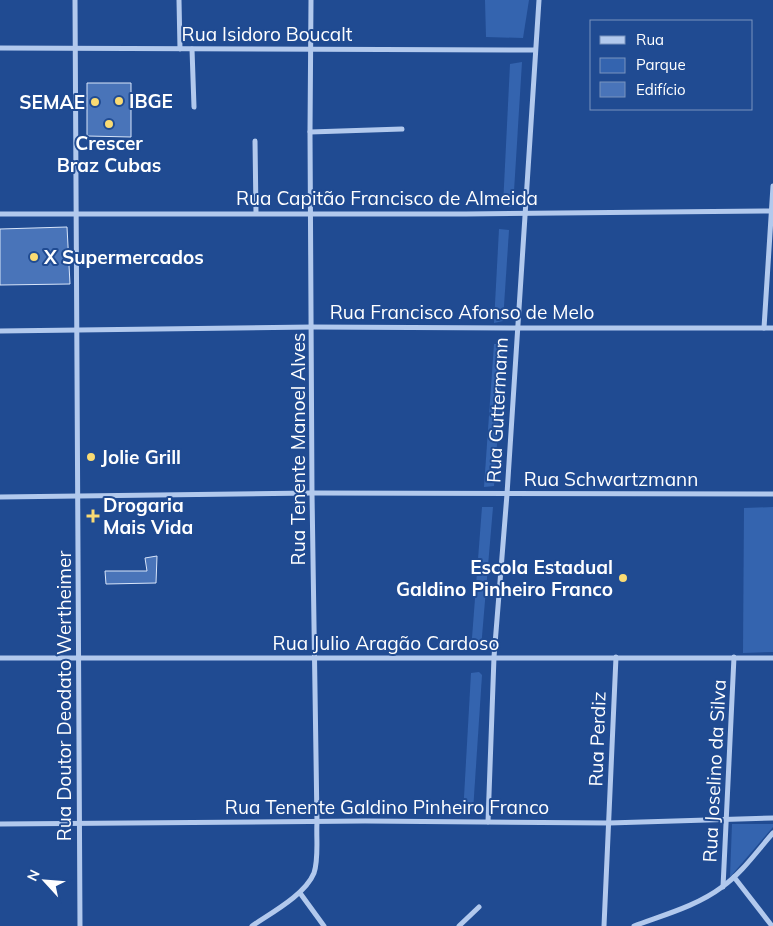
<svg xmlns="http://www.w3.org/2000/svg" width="773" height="926" viewBox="0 0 773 926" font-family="Mulish,sans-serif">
<rect width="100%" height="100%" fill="#204b92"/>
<g fill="#3464af">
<path d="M 485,0 L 529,0 L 523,38 L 486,37 Z"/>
<path d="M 522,62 L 513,207 L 503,206 L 510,64 Z"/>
<path d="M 499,229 L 509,230 L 503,321 L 494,323 Z"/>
<path d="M 494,344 L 504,344 L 494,486 L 484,487 Z"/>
<path d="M 482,507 L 493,507 L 481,648 L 471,651 Z"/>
<path d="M 773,507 L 773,652 L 743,653 L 744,508 Z"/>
<path d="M 479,672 L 482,675 L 473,811 L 463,815 L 471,673 Z"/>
<path d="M 732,824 L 773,824 L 773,827 L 730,877 Z"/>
</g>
<g fill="#4974b9" stroke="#d8e5fa">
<path d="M 87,83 L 131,83 L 131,137 L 87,136 Z"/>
<path d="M 67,227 L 70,284 L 0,285 L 0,229 Z"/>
<path d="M 157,556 L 156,583 L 106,584 L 105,571 L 147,571 L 145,558 Z"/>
</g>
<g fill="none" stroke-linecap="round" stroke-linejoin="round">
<g stroke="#b2c9ed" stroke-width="5">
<path d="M 75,0 L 80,926"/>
<path d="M 179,0 L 180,49"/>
<path d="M 0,48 L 535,50"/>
<path d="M 192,49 L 194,107"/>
<path d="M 310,132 L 402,129"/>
<path d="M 255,141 L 256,213"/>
<path d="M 0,214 L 466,214 L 773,211"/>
<path d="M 764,328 L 773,186"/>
<path d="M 0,331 L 312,327 L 517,328 L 773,328"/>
<path d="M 0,497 L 312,493 L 773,494"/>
<path d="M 0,658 L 773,658"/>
<path d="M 488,822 L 494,657 L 507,494 L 539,0"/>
<path d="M 0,824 L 365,821 L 609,823 L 773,818"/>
<path d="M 734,877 L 772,926"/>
<path d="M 723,887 L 734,657"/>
<path d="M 300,893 L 324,926"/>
<path d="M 252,926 C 271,913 305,895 314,873 C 319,858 316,838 317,822 L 312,493 L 310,132 L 311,0"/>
<path d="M 459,926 L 479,907"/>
<path d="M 604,926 L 616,657"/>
<path d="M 634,926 C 663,915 697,906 722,887 C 742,873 757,851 773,833"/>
</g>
</g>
<g fill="#fadb73" stroke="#204b92" stroke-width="2">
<circle cx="119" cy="101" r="5"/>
<circle cx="95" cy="102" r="5"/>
<circle cx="109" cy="124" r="5"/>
<circle cx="34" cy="257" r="5"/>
<circle cx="91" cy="457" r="5"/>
<path d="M90.5 508.5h5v5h5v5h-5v5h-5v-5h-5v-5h5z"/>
<circle cx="623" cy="578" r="5"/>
</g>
<g text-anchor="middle" stroke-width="4" stroke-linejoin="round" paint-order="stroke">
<g font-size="19" fill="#fff" stroke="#204b92">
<text x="267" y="41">Rua Isidoro Boucalt</text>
<text x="387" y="205">Rua Capitão Francisco de Almeida</text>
<text x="462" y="319">Rua Francisco Afonso de Melo</text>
<text transform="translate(497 410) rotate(-87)" y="7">Rua Guttermann</text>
<text transform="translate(298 449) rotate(-90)" y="7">Rua Tenente Manoel Alves</text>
<text x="611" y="486">Rua Schwartzmann</text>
<text x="386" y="650">Rua Julio Aragão Cardoso</text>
<text transform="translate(64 696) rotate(-90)" y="7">Rua Doutor Deodato Wertheimer</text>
<text transform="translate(597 739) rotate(-88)" y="7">Rua Perdiz</text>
<text transform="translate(714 771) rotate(-87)" y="7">Rua Joselino da Silva</text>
<text x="387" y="814">Rua Tenente Galdino Pinheiro Franco</text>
</g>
<g font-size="19" font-weight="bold" fill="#fff" stroke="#204b92" text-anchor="start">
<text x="129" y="108">IBGE</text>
<text x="85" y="109" text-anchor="end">SEMAE</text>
<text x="109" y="150" text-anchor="middle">Crescer<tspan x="109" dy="22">Braz Cubas</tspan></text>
<text x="44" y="264">X Supermercados</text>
<text x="101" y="464">Jolie Grill</text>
<text x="103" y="512">Drogaria<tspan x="103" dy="22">Mais Vida</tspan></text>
<text x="613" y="574" text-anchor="end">Escola Estadual<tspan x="613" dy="22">Galdino Pinheiro Franco</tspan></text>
</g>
</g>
<rect x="590" y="20" width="162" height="90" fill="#204b92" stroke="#7993be"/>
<rect x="600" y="36" width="25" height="8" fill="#b2c9ed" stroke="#7993be"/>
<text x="636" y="45" font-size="15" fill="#ffffff">Rua</text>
<rect x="600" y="58" width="25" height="15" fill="#3464af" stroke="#7993be"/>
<text x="636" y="70" font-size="15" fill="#ffffff">Parque</text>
<rect x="600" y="82" width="25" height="15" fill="#4974b9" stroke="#7993be"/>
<text x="636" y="95" font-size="15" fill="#ffffff">Edifício</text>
<g transform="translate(45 881) rotate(296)" stroke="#204b92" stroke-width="4" paint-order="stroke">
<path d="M0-4L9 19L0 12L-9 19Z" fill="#ffffff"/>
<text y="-8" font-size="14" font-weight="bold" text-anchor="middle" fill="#ffffff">N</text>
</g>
</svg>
